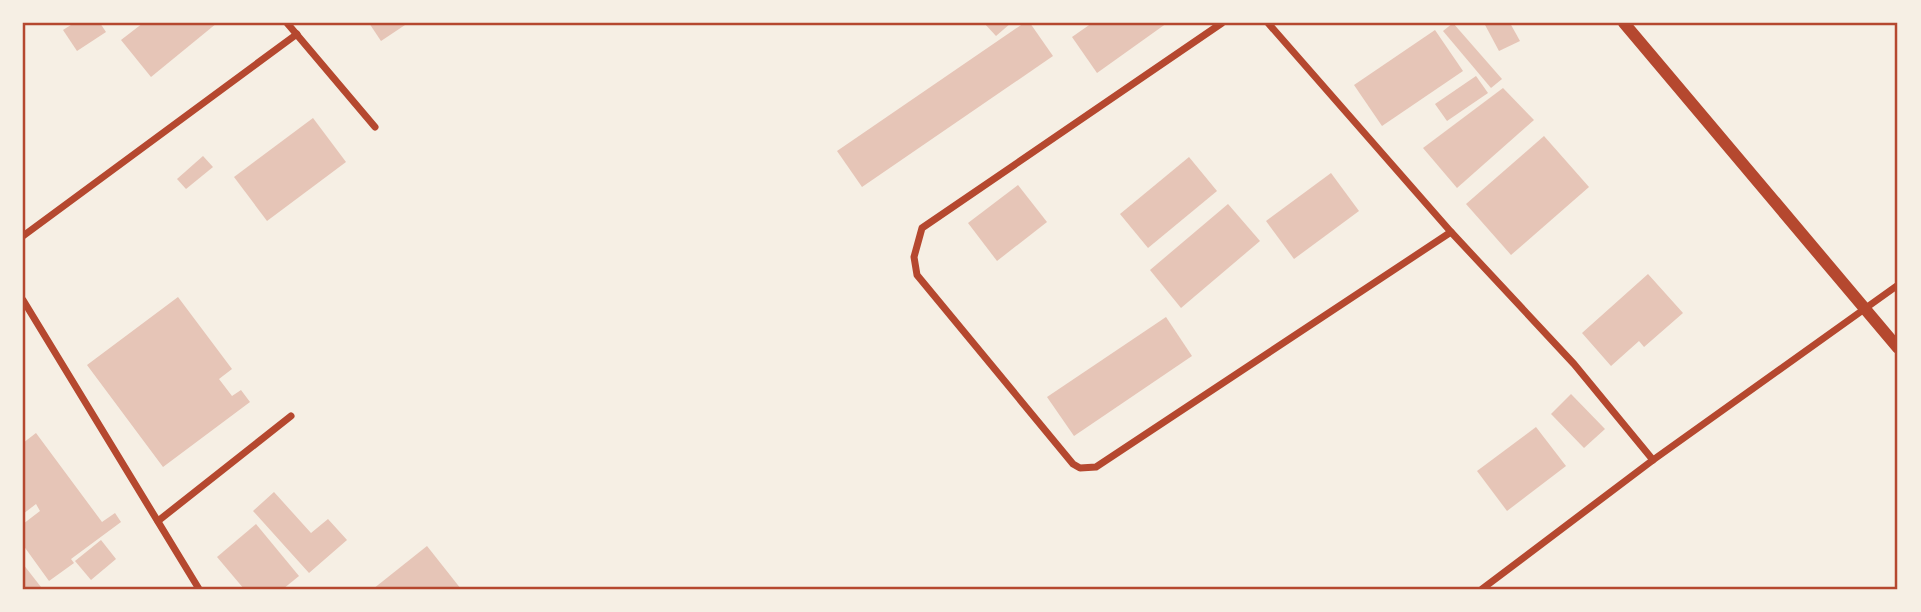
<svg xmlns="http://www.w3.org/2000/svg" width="1921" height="612" viewBox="0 0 1921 612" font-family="Ubuntu,sans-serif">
<rect width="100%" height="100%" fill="#f6efe4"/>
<g fill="#e6c5b7">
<path d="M 74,23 L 100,23 L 106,32 L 77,51 L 63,30 Z"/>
<path d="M 143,23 L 217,23 L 151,77 L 121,40 Z"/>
<path d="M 369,23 L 408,23 L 381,41 Z"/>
<path d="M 984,23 L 1011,23 L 996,36 Z"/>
<path d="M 1024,23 L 1030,23 L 1053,56 L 862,187 L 837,151 Z"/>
<path d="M 1092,23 L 1167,23 L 1097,73 L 1072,37 Z"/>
<path d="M 1453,23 L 1502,79 L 1491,88 L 1443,31 Z"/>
<path d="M 1484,23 L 1510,23 L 1520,41 L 1499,51 Z"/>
<path d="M 1435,30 L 1463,71 L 1382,126 L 1354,85 Z"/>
<path d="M 1476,76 L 1488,93 L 1447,121 L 1435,104 Z"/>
<path d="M 1503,88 L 1534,120 L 1457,188 L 1423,148 Z"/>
<path d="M 313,118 L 346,162 L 267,221 L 234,177 Z"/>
<path d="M 1544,136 L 1589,187 L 1511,255 L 1466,204 Z"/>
<path d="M 203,156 L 213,167 L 186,189 L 177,179 Z"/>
<path d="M 1189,157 L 1217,191 L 1148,248 L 1120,214 Z"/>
<path d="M 1331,173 L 1359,211 L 1294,259 L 1266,221 Z"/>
<path d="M 1018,185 L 1047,222 L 997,261 L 968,223 Z"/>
<path d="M 1228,204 L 1260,241 L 1181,308 L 1150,270 Z"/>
<path d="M 1648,274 L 1683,313 L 1644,347 L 1639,341 L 1611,366 L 1582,333 Z"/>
<path d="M 178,297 L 232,369 L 219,379 L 232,396 L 241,390 L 250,402 L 163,467 L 87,365 Z"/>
<path d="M 1166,317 L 1192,356 L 1074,436 L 1047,397 Z"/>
<path d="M 1571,394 L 1605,429 L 1584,448 L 1551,414 Z"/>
<path d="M 1536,427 L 1566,466 L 1507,511 L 1477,471 Z"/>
<path d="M 36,433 L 102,522 L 115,513 L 121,522 L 71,559 L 74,563 L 49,581 L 23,545 L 23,524 L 40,511 L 36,504 L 23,514 L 23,443 Z"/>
<path d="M 274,492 L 311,533 L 328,519 L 347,540 L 309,573 L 253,511 Z"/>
<path d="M 256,524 L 299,576 L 283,589 L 244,589 L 217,557 Z"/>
<path d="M 101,540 L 116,559 L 91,580 L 75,561 Z"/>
<path d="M 427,546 L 461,589 L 373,589 Z"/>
<path d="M 23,564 L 41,587 L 37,589 L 23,589 Z"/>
</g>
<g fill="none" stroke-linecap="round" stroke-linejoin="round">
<g stroke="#b5482f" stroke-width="7">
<path d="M 287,23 L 375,127"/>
<path d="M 1222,23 L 922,228 L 914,257 L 917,275 L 1073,464 L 1080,468 L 1096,467 L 1451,232"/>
<path d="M 1268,23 L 1451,232 L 1574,364 L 1653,460"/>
<path d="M 23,236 L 297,34"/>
<path d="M 23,300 L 199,589"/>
<path d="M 158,521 L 291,416"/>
<path d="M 1482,589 L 1653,460 L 1898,285"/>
</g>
<path stroke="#b5482f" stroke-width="12" d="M 1624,23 L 1898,348"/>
</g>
<rect width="1921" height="612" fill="none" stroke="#f6efe4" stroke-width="49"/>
<rect x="24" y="24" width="1872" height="564" fill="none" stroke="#b5482f" stroke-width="2.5"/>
</svg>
